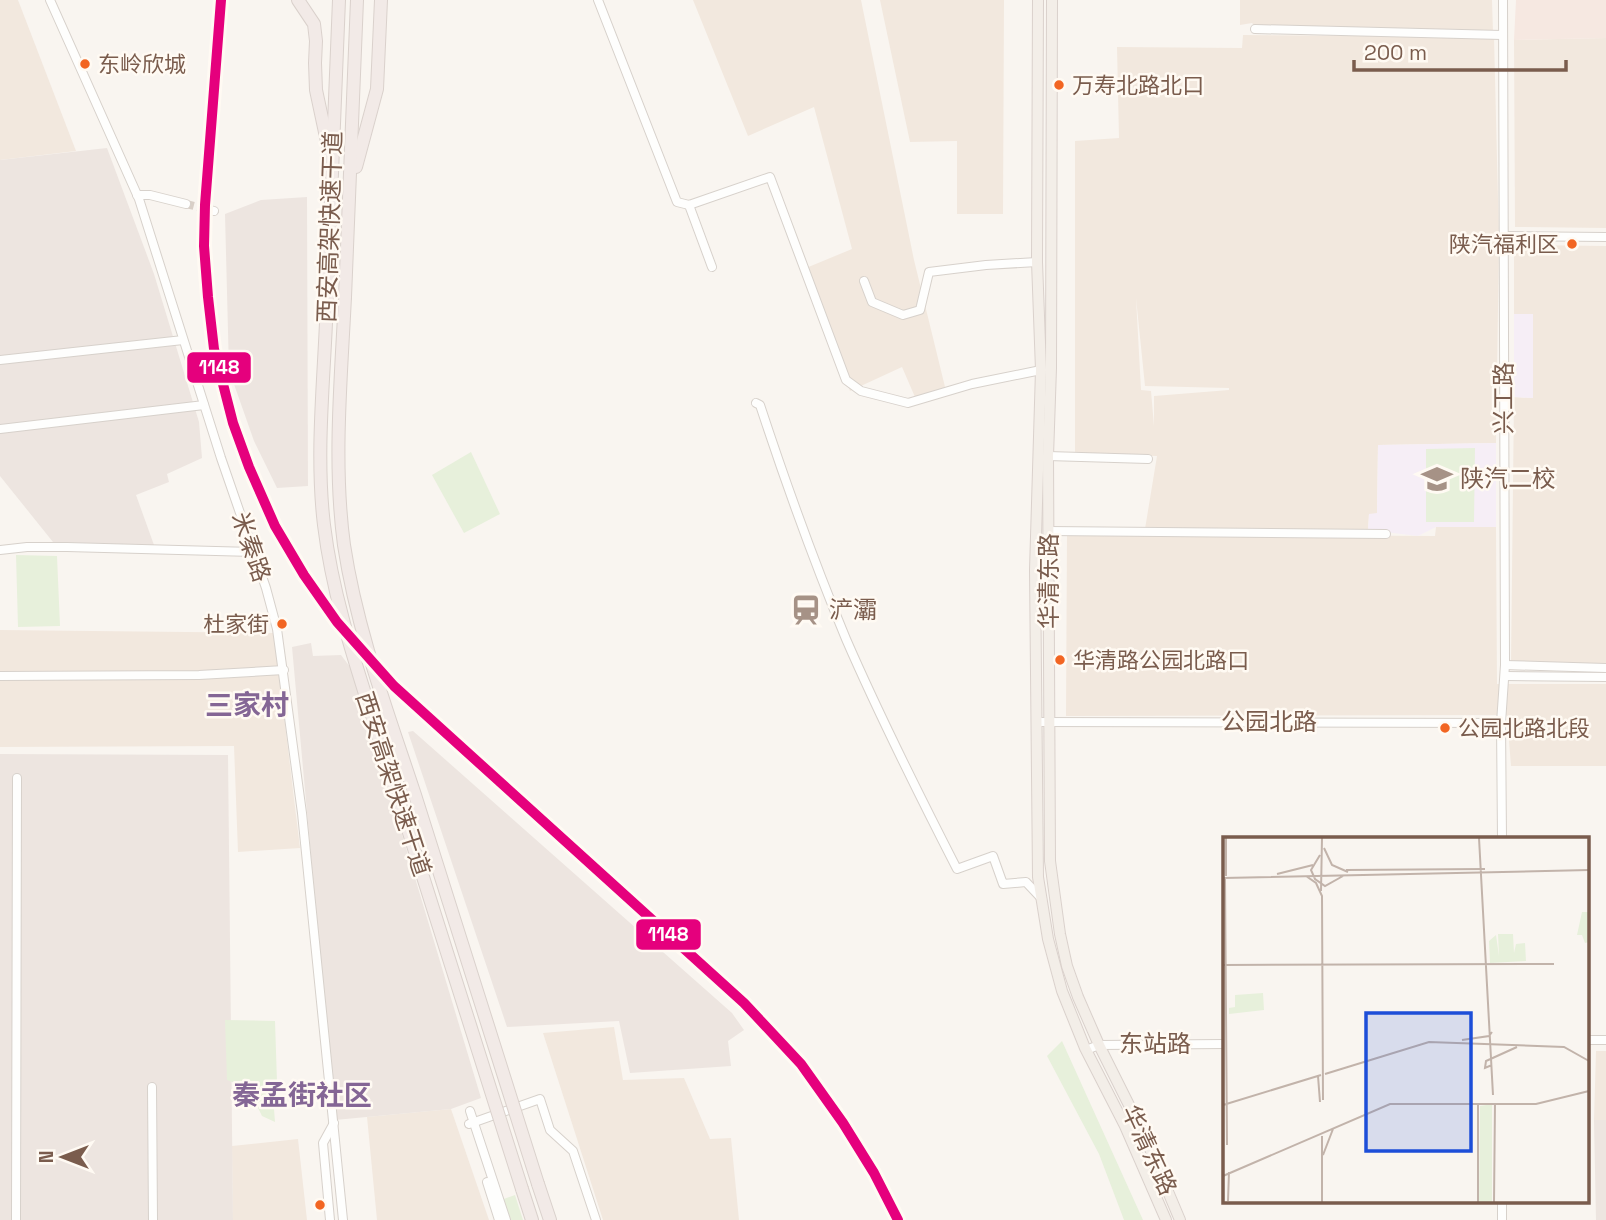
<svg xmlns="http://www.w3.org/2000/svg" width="1606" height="1220" viewBox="0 0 1606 1220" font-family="'Space Grotesk','Noto Sans SC',sans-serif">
<rect width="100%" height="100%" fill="#f9f5f0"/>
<g fill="#f2e8de" fill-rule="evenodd">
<path d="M 0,0 L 18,0 L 76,151 L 0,160 Z"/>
<path d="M 693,0 L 861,0 L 914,260 L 946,391 L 915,397 L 902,367 L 850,391 L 806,268 L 852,249 L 814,107 L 748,136 Z"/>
<path d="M 880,0 L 1004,0 L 1003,214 L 957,214 L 957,141 L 910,142 Z"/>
<path d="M 1240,0 L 1492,0 L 1493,33 L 1255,26 L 1252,23 L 1240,25 Z"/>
<path d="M 1243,35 L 1494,37 L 1499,240 L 1496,443 L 1378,445 L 1377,514 L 1369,514 L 1368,530 L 1145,529 L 1157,456 L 1075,454 L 1075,141 L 1119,138 L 1117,47 L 1242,48 ZM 1136,298 L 1145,386 L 1229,388 L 1229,390 L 1154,396 L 1154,426 L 1151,391 L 1141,390 Z"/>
<path d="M 1606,38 L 1606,228 L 1515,227 L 1514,40 Z"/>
<path d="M 1514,245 L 1606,246 L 1606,664 L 1511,663 L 1514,397 L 1533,398 L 1533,314 L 1514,314 Z"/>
<path d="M 1436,527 L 1496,527 L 1497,684 L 1606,684 L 1606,766 L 1511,766 L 1507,715 L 1066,716 L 1067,534 L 1435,536 Z"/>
<path d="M 0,630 L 274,633 L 300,848 L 238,852 L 234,746 L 0,747 Z"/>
<path d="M 614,1027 L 623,1080 L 684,1078 L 710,1139 L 731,1138 L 739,1220 L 603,1220 L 543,1033 Z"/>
<path d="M 1596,1051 L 1606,1051 L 1606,1120 L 1594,1120 Z"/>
<path d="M 451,1109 L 489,1220 L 377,1220 L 367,1117 Z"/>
<path d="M 298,1139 L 307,1220 L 233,1220 L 232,1146 Z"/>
</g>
<path fill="#f6e8e1" d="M 1516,0 L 1606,0 L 1606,38 L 1514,40 Z"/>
<g fill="#ede5e0">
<path d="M 107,148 L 154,274 L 199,422 L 202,458 L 167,474 L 169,482 L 136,495 L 154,545 L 53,542 L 0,476 L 0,160 Z"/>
<path d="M 307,197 L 308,486 L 277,488 L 254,441 L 229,370 L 225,214 L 261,200 Z"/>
<path d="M 311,643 L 313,656 L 341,655 L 353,671 L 481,1098 L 451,1109 L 335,1120 L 292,647 Z"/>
<path d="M 413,731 L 732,1013 L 744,1030 L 728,1041 L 731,1066 L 630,1073 L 619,1021 L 507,1027 L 408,732 Z"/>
<path d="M 0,754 L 228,755 L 233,1220 L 0,1220 Z"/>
<path d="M 1594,1120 L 1606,1120 L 1606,1220 L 1596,1220 Z"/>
</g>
<g fill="#f6eef6">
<path d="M 1514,314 L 1533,314 L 1533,398 L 1514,397 Z"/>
<path d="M 1496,443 L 1496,527 L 1436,527 L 1418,536 L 1368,530 L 1369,514 L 1377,513 L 1378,445 Z"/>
</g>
<g fill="#e7f0db">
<path d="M 1475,448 L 1474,522 L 1426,522 L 1426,449 Z"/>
<path d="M 471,452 L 500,514 L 464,533 L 432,475 Z"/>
<path d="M 16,555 L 57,556 L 60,626 L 18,627 Z"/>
<path d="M 225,1020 L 275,1021 L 277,1082 L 272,1084 L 275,1122 L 262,1116 C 254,1099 246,1086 227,1080 Z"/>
<path d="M 1062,1041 L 1143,1220 L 1124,1220 L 1099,1154 L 1047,1056 Z"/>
<path d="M 515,1195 L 523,1220 L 505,1220 L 498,1201 Z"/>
</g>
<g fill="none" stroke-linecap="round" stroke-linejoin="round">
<path stroke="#d9cfc7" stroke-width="8" stroke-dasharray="8 4" stroke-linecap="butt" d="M 186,204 L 210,210"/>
<g stroke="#d7d1cb" stroke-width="10">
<g id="minor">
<path d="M 50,0 L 139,199 L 221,458 L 266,588 L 277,629 L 302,813 L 343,1220"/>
<path d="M 598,0 L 677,202 L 689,205 L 770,177 L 846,380 L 861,391 L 908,403 L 972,384 L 1041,370"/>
<path d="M 1255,29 L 1502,35"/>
<path d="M 137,195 L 150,195 L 186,204"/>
<path d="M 689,205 L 712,267"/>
<path d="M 210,210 L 214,211"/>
<path d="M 1504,236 L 1606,237"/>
<path d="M 864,281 L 872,302 L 903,315 L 920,310 L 929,272 L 986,265 L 1037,262"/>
<path d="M 0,360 L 183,340"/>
<path d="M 756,403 L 760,405 C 786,484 814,562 846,639 C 880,717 918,793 957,869 L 993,856 L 1003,884 L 1026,882 L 1042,899"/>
<path d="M 0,429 L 204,405"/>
<path d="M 1048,456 L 1148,459"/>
<path d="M 1048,531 L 1386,534"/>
<path d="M 0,550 L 27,547 L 67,547 L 253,552"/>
<path d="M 1505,665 L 1606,668"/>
<path d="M 0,676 L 199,675 L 284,670"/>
<path d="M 1505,676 L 1606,677"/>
<path d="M 1036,722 L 1501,723"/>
<path d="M 1502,838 L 1501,723 L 1505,665 L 1503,0"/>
<path d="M 1587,1040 L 1606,1040"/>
<path d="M 1086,1050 L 1099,1045 L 1224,1044"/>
<path d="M 152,1087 L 153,1220"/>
<path d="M 470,1111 L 506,1220"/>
<path d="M 469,1124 L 540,1099 L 550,1130 L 573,1151 L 596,1220"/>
<path d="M 487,1182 L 499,1220"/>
<path d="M 1502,1201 L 1502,1220"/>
<path d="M 16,1220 L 17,778"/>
<path d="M 330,1220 L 323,1143 L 334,1123"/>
</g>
</g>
<g stroke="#dad1cc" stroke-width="12">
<g id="major">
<path d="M 1038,0 L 1037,262 L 1041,370 L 1035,570 L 1038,877 L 1048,939 L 1062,991 L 1085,1048 L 1125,1126 L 1166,1220"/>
<path d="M 1052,0 L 1051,368 L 1048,456 L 1050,861 L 1060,934 L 1067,966 L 1078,997 L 1099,1045 L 1145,1137 L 1180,1220"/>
</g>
</g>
<g stroke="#dad1cc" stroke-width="14">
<g id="highway">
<path d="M 298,0 L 314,24 L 316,41 L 315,63 L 316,90 L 329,151"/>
<path d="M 356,167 L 377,89 L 381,0"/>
<path d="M 327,297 L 339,0"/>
<path d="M 345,297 L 357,0"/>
<path d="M 538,1184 L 550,1220"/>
<path d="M 522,1189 L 532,1220"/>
</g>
</g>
<use href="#minor" stroke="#fefefd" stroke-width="8"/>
<use href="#major" stroke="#f3eee8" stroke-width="10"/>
<use href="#highway" stroke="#f2eae7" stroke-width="12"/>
<path stroke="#e6e3e7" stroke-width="2" stroke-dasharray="10 7" stroke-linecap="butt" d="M 215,0 L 198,218 L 200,276 L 210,356 L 220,396 L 244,471 L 270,527 L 298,575 L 333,625 L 387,688 L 644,917 L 739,1005 L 774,1041 L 817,1093 L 837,1123 L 876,1186 L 891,1220"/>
<g stroke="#dad1cc" stroke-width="14" stroke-linecap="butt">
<g id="highway-bridge">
<path d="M 327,297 C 325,372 315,450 324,525 C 332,591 352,653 372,716 L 522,1189"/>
<path d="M 345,297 C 341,379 333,464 344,545 C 357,631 388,713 415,795 C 456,925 497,1054 538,1184"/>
</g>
</g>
<use href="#highway-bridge" stroke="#f2eae7" stroke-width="12"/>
<g stroke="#fffaf3" stroke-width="16">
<path id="rail-1" d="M 221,0 L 205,205 L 204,246 L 208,297 L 214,349 L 233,423 L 249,467 L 275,526 L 304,575 L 337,622 L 394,686 L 744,1003 L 801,1064 L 843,1123 L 874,1173 L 898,1220"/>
</g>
<use href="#rail-1" stroke="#e5007d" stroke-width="10"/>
</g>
<defs>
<g id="school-bare" transform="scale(2.415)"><path d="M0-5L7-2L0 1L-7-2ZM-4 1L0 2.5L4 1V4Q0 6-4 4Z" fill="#a69286" stroke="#fffaf3" stroke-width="2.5" paint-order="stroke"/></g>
<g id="station-bare" transform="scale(2.415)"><path d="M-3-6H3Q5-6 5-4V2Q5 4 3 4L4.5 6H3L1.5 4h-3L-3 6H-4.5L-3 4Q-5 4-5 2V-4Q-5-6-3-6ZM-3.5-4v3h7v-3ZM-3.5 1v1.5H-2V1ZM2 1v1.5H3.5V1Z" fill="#a69286" stroke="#fffaf3" stroke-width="2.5" paint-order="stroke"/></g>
</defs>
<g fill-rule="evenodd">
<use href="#school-bare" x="1437" y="479"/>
<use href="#station-bare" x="806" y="610"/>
</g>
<g fill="#f26522" stroke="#fffaf3" stroke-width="2.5">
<circle cx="85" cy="64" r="6"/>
<circle cx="1059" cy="85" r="6"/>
<circle cx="1572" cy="244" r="6"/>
<circle cx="282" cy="624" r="6"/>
<circle cx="1060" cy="660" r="6"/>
<circle cx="1445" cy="728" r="6"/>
<circle cx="320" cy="1205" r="6"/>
</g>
<g text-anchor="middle" stroke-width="5" stroke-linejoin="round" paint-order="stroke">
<g font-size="22" fill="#7a5c4d" stroke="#fffaf3" text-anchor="start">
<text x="98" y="72">东岭欣城</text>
<text x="1072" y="93">万寿北路北口</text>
<text x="1559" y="252" text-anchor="end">陕汽福利区</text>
<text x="269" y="632" text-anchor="end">杜家街</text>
<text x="1073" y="668">华清路公园北路口</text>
<text x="1458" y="736">公园北路北段</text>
</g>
<g font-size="24" fill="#7a5c4d" stroke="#fffaf3">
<text transform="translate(330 227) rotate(-88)" y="8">西安高架快速干道</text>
<text transform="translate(1504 398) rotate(-90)" y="8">兴工路</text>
<text transform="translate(251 547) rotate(71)" y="8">米秦路</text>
<text transform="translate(1049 581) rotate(-90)" y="8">华清东路</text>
<text x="1269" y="730">公园北路</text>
<text transform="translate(393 784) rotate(72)" y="8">西安高架快速干道</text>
<text x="1155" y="1052">东站路</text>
<text transform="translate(1149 1150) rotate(65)" y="8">华清东路</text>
</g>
<g font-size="24" fill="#7a5c4d" stroke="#fffaf3" text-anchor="start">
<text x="1460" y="487">陕汽二校</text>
<text x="829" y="618">浐灞</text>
</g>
<g font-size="28" font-weight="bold" fill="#846695" stroke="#fffaf3">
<text x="247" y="715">三家村</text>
<text x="302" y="1105">秦孟街社区</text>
</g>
</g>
<g transform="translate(1223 837)">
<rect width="366" height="366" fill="#f9f5f0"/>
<path d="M 359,75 L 366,75 L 366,105 L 362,106 L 359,98 L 354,98 ZM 275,97 L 290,97 L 291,116 L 293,107 L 302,106 L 303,124 L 267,126 L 266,104 L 273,98 L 276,119 ZM 40,156 L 41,173 L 6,177 L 6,171 L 12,170 L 12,158 ZM 269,267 L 269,365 L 256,365 L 257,269 Z" fill="#e7f0db"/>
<path fill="none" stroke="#c2b3aa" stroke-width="2" d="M 256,1 L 270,258M 101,11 L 109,28 L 125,35M 97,18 L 88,33 L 92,42 L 102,49 L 120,39M 123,33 L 262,32M 54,37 L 90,28M 3,39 L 3,1M 83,39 L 93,46 L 99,59 L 100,263M 0,41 L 366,33M 2,41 L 4,308M 98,54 L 99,1M 0,128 L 331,127M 239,203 L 266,199 L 269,195M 269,228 L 262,231 L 263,224 L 294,210M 102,237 L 206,205 L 341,210 L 366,224M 95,239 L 97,265M 0,268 L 98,238M 100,318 L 110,292M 0,339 L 167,267 L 313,267 L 366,254M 5,364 L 6,335M 99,365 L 99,299M 255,365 L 255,266M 271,365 L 272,266"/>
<path fill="#1d4ed8" fill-opacity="0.15" stroke="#1d4ed8" stroke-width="3.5" d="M 143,176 L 248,176 L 248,314 L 143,314 Z"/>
<rect width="366" height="366" fill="none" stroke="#7a5c4d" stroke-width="3.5"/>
</g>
<g stroke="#fffaf3" stroke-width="2.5">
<rect x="186" y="351" width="66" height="33" rx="7" fill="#e5007d"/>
<rect x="635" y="918" width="67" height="33" rx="7" fill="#e5007d"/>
</g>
<g font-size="19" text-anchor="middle" font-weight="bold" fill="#fff">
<text x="219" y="374">1148</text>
<text x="668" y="941">1148</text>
</g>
<g transform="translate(63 1157) rotate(270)" stroke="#fffaf3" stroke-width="5" paint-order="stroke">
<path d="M0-5L12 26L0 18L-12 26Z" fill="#7a5c4d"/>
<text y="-10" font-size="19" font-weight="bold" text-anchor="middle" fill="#7a5c4d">N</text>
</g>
<path d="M1354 60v10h212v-10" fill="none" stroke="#7a5c4d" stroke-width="3.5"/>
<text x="1364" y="60" font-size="21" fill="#7a5c4d" stroke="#fffaf3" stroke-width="5" paint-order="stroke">200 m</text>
</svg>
